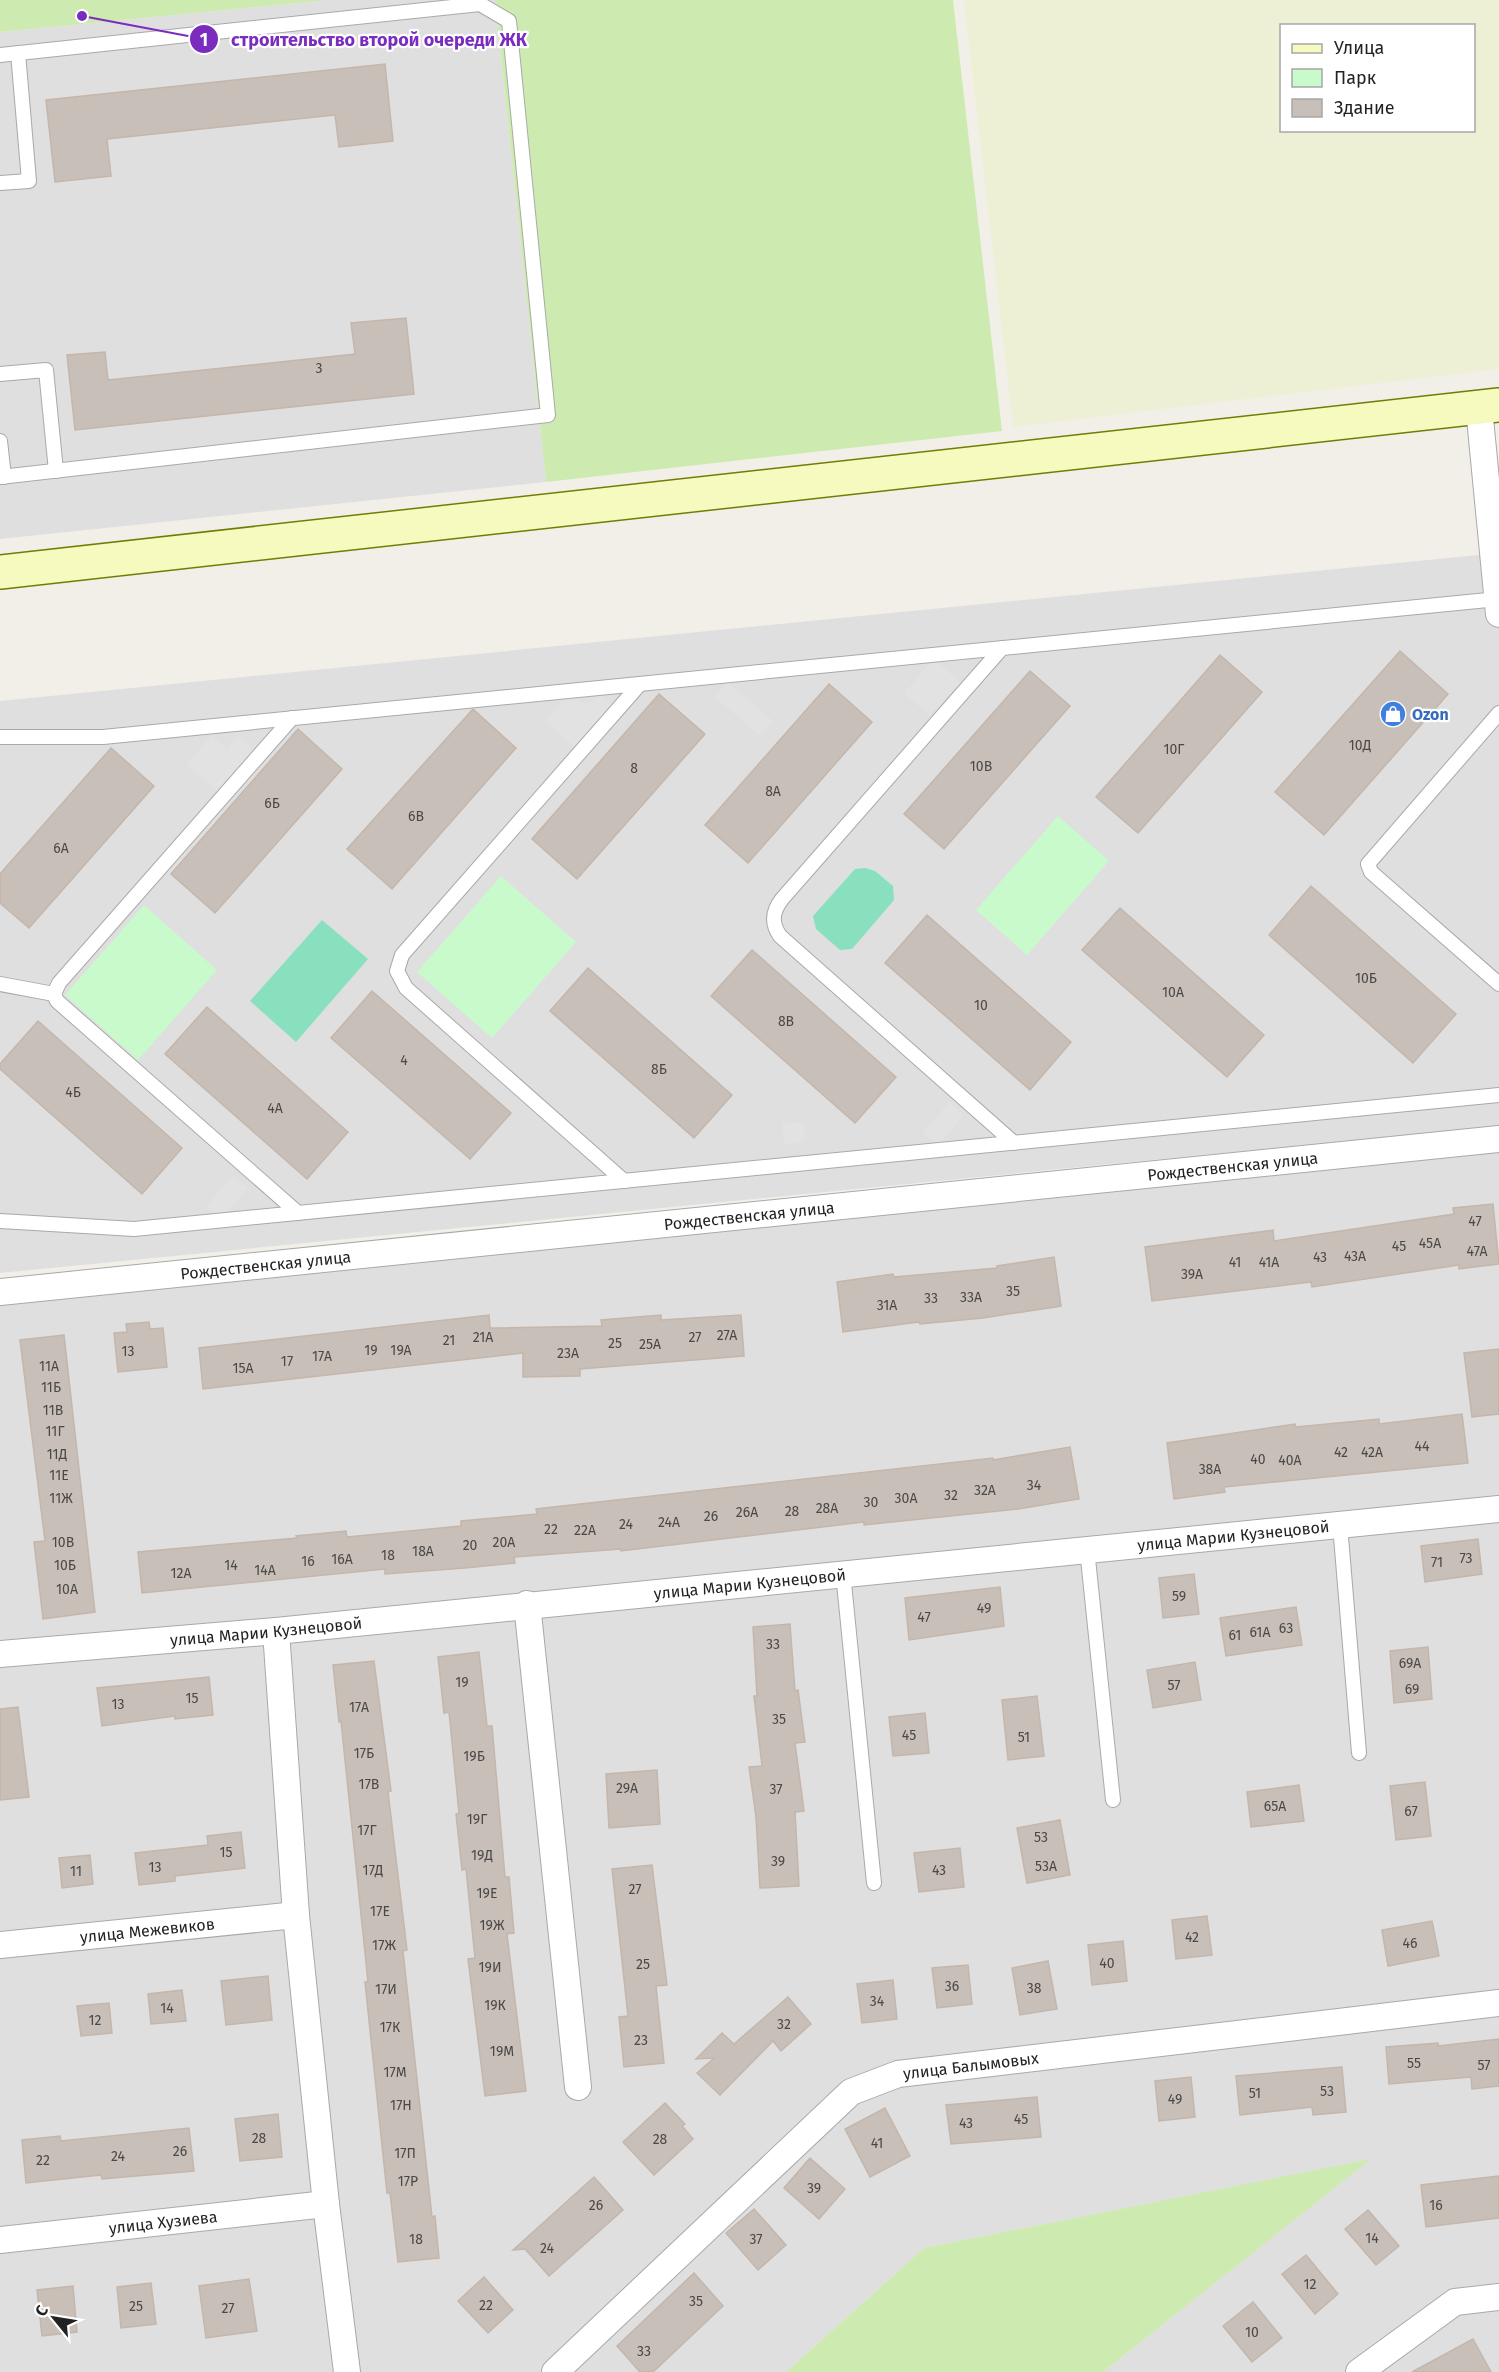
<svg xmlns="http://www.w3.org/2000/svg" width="1499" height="2372" viewBox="0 0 1499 2372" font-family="'Fira Sans',sans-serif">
<rect width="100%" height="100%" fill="#f2efe9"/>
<g fill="#e0dfdf">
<path d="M 329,0 L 495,0 L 546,482 L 0,539 L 0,32 Z"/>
<path d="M 1499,553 L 1499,1126 L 0,1273 L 0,701 Z"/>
<path d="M 1499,1152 L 1499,2372 L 1103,2372 L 1369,2160 L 924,2248 L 786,2372 L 0,2372 L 0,1305 L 387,1265 L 687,1224 Z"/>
</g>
<path fill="#eef0d5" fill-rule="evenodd" d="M 964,0 L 1499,0 L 1499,369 L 1013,427 ZM 1282,26 L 1474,26 L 1474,130 L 1282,130 Z"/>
<g fill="#cdebb0">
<path d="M 0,0 L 329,0 L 0,32 Z"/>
<path d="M 495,0 L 953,0 L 1002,431 L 546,482 Z"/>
<path d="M 1371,2159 L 1103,2372 L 786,2372 L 924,2248 Z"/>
</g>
<g fill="#c8facc">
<path d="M 1058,816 L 1109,861 L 1027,955 L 976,910 Z"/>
<path d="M 501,876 L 576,942 L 492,1038 L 417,972 Z"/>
<path d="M 144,905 L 217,970 L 138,1060 L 65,995 Z"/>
</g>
<g fill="#88e0be">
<path d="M 865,868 L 875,871 L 893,886 L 894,900 L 852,949 L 840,950 L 816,929 L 813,916 L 855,869 Z"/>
<path d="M 322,920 L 368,959 L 296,1042 L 250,1001 Z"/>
</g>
<g fill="#e2e2e2">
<path d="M 934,659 L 960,682 L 929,716 L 904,693 Z"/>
<path d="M 728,682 L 773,721 L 760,736 L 715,697 Z"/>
<path d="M 570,693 L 586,706 L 598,693 L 614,707 L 577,749 L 545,721 Z"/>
<path d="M 211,736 L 227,749 L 239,736 L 254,749 L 217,791 L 186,764 Z"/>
<path d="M 949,1102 L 964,1115 L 938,1146 L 922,1133 Z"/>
<path d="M 803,1122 L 805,1142 L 785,1144 L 782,1124 Z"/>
<path d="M 233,1176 L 248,1188 L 221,1219 L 206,1206 Z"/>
</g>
<g fill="#c7bfb8" stroke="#c4b6ab" stroke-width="1.5">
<path d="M 385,64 L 393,141 L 339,147 L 335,115 L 107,139 L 111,176 L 55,182 L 46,100 Z"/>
<path d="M 406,318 L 414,394 L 75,430 L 67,355 L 105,352 L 108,380 L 355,354 L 351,323 Z"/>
<path d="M 1400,651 L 1448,694 L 1324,835 L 1275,792 Z"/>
<path d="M 1220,655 L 1262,692 L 1138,833 L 1096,797 Z"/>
<path d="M 1030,671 L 1070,706 L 944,849 L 904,814 Z"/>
<path d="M 829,684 L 872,722 L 748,863 L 705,825 Z"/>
<path d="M 659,694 L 705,734 L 577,879 L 532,839 Z"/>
<path d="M 473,709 L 516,748 L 392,889 L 347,849 Z"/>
<path d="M 298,729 L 342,769 L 215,913 L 171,874 Z"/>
<path d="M 111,748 L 154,786 L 29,928 L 0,903 L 0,874 Z"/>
<path d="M 1311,886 L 1456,1014 L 1413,1063 L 1269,935 Z"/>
<path d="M 1120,908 L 1264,1035 L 1227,1077 L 1082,950 Z"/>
<path d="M 927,915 L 1071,1042 L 1030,1090 L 885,963 Z"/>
<path d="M 752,950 L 896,1077 L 855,1123 L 711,996 Z"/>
<path d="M 588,968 L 732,1095 L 694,1138 L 550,1011 Z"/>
<path d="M 372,991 L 511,1113 L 470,1159 L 331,1038 Z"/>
<path d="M 207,1007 L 348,1132 L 307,1179 L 165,1054 Z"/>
<path d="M 38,1021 L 182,1148 L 142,1194 L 0,1069 L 0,1064 Z"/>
<path d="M 1493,1204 L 1499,1264 L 1459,1269 L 1459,1265 L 1312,1287 L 1311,1282 L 1152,1301 L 1145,1247 L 1273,1230 L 1274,1241 L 1454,1214 L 1453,1208 Z"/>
<path d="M 1054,1257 L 1061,1306 L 983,1318 L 920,1324 L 919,1322 L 843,1332 L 837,1282 L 893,1274 L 894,1277 L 997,1268 L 997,1266 Z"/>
<path d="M 489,1315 L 490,1328 L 602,1326 L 601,1320 L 661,1315 L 661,1320 L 741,1315 L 744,1356 L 580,1369 L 580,1376 L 523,1377 L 523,1353 L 203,1389 L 199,1348 Z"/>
<path d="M 149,1322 L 150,1329 L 163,1328 L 167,1367 L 118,1372 L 114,1333 L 127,1332 L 126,1324 Z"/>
<path d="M 64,1335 L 95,1612 L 43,1619 L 34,1542 L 45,1541 L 20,1340 Z"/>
<path d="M 1499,1349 L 1499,1414 L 1472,1417 L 1464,1353 Z"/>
<path d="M 1462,1414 L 1468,1463 L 1224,1487 L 1225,1492 L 1174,1499 L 1167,1443 L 1295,1424 L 1296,1427 L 1379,1419 L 1379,1424 Z"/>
<path d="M 1070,1447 L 1079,1499 L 1018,1509 L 864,1525 L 864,1522 L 621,1551 L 621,1549 L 514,1557 L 515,1563 L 465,1568 L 385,1574 L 385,1569 L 142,1593 L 138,1552 L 297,1538 L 296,1536 L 346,1531 L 347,1537 L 461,1526 L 461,1521 L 537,1514 L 536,1509 L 993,1458 L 993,1460 Z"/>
<path d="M 1478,1539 L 1482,1574 L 1425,1582 L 1421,1546 Z"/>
<path d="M 1194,1574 L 1199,1614 L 1163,1618 L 1159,1578 Z"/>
<path d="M 1000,1587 L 1004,1626 L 909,1640 L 905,1598 Z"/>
<path d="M 1296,1607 L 1302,1645 L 1226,1656 L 1220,1618 Z"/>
<path d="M 790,1624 L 795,1691 L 798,1690 L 805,1742 L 795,1743 L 804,1811 L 795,1812 L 799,1886 L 760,1888 L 756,1817 L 749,1767 L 762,1766 L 754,1696 L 757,1696 L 753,1627 Z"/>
<path d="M 1428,1647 L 1432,1699 L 1394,1703 L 1390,1651 Z"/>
<path d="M 479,1652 L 487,1726 L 492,1726 L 505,1877 L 509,1877 L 514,1933 L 507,1934 L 526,2091 L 485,2096 L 468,1959 L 475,1958 L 466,1869 L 462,1870 L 456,1814 L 459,1813 L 449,1712 L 444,1713 L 438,1657 Z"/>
<path d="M 374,1661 L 391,1791 L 388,1792 L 407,1950 L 403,1951 L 432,2217 L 435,2216 L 439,2258 L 398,2262 L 390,2193 L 387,2193 L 365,1982 L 368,1982 L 341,1721 L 339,1722 L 333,1665 Z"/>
<path d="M 1195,1662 L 1201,1700 L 1153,1708 L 1147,1670 Z"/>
<path d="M 209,1677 L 213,1715 L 175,1719 L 175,1716 L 102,1726 L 97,1688 Z"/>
<path d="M 1037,1696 L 1044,1756 L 1008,1760 L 1002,1700 Z"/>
<path d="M 18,1707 L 29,1797 L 0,1800 L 0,1709 Z"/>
<path d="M 925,1713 L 929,1753 L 893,1756 L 889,1717 Z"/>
<path d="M 657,1770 L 660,1824 L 609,1828 L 606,1774 Z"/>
<path d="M 1425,1782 L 1431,1836 L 1396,1840 L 1390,1786 Z"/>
<path d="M 1299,1785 L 1304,1821 L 1251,1827 L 1247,1792 Z"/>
<path d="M 1060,1820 L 1070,1875 L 1027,1883 L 1017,1828 Z"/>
<path d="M 241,1832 L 245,1868 L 175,1876 L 175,1881 L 139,1885 L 135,1853 L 208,1845 L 207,1836 Z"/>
<path d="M 960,1848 L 964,1887 L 919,1892 L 914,1853 Z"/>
<path d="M 90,1855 L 93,1884 L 62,1888 L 59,1858 Z"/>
<path d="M 652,1865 L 667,1985 L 656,1986 L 664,2063 L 624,2067 L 619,2017 L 628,2016 L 612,1869 Z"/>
<path d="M 1207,1916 L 1212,1955 L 1176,1959 L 1172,1920 Z"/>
<path d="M 1432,1921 L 1439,1956 L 1388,1966 L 1382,1930 Z"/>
<path d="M 1123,1941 L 1127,1981 L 1092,1985 L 1088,1945 Z"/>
<path d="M 1048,1961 L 1057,2009 L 1020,2015 L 1012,1968 Z"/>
<path d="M 968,1965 L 972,2004 L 937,2008 L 932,1968 Z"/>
<path d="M 268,1976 L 272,2020 L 226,2025 L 221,1981 Z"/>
<path d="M 893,1980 L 897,2019 L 862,2023 L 857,1984 Z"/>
<path d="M 182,1990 L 186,2021 L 151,2024 L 148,1994 Z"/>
<path d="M 788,1997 L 811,2024 L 781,2051 L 773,2041 L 720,2095 L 697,2073 L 714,2058 L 696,2059 L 722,2033 L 734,2044 Z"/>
<path d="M 109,2003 L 112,2033 L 81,2036 L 77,2006 Z"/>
<path d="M 1499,2039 L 1499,2086 L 1472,2089 L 1471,2077 L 1389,2084 L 1386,2047 L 1438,2043 L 1438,2046 Z"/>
<path d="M 1342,2067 L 1346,2112 L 1313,2115 L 1312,2107 L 1240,2115 L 1236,2076 Z"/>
<path d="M 1191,2077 L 1195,2117 L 1159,2121 L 1155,2081 Z"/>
<path d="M 1037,2097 L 1041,2137 L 951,2144 L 946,2105 Z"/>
<path d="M 665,2103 L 685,2124 L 682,2126 L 693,2139 L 654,2175 L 623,2142 Z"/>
<path d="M 885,2108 L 910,2156 L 870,2177 L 845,2129 Z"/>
<path d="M 278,2114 L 282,2157 L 240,2161 L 235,2119 Z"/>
<path d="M 189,2128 L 194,2171 L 102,2179 L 101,2175 L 26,2183 L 22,2140 L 60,2136 L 61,2141 Z"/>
<path d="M 810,2158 L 845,2189 L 819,2219 L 784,2188 Z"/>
<path d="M 1499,2176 L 1499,2218 L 1426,2227 L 1421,2185 Z"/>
<path d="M 594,2177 L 623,2210 L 549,2276 L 525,2249 L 513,2250 Z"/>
<path d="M 754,2209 L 786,2245 L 758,2270 L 726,2233 Z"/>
<path d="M 1368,2210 L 1399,2246 L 1376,2265 L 1345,2229 Z"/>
<path d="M 1306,2255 L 1338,2294 L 1315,2314 L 1282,2274 Z"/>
<path d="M 694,2273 L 723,2306 L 653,2372 L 640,2372 L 617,2346 Z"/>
<path d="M 484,2277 L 513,2310 L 488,2333 L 458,2301 Z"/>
<path d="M 249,2279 L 257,2331 L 206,2338 L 199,2286 Z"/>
<path d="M 151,2283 L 156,2324 L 121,2328 L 117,2287 Z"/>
<path d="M 73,2286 L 77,2332 L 42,2336 L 37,2290 Z"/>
<path d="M 1253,2302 L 1282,2338 L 1252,2362 L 1223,2326 Z"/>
<path d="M 1473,2339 L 1491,2372 L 1412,2372 Z"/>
</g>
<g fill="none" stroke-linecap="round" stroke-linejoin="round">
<g stroke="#a9a9a9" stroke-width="16">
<g id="lane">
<path d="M 0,55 L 480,4 L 509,21 L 548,415 L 0,477"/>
<path d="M 0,183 L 29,181 L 18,53"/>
<path d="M 0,374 L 46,370 L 56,471"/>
<path d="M 0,441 L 4,477"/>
<path d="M 1002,648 L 782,899 C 772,912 771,923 780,936 L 1014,1143"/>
<path d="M 1499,713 L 1368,864 L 1371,872 L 1499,984"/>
<path d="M 292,718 L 59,983 L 54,994 L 57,1001 L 298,1213"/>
<path d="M 0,737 L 103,737 L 1498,599"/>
<path d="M 0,984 L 54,994"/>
<path d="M 624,1181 L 406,988 L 397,971 L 402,955 L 640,684"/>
<path d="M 0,1221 L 134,1229 L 1499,1095"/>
<path d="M 1340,1525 L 1359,1753"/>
<path d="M 1087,1549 L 1113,1800"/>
<path d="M 843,1573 L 874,1883"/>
</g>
</g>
<g stroke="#a9a9a9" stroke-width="28">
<g id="street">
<path d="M 1479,408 L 1499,614"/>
<path id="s1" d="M 0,1292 L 1499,1139"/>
<path d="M 527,1604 L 578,2087"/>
<path d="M 276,1631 L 296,1915 L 326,2204 L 347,2372"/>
<path id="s2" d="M 0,1654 L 276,1631 L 1499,1509"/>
<path id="s3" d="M 0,1945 L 296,1915"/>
<path id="s4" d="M 0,2240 L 326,2204"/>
<path id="s5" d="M 555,2372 L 851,2092 L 898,2074 L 1499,2003"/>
<path d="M 1359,2372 L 1455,2302 L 1499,2297"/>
</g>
</g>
<g stroke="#707d05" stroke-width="36">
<path id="secondary" d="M 0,572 L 1499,405"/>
</g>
<use href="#lane" stroke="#fff" stroke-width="14"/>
<use href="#street" stroke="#fff" stroke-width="26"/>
<use href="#secondary" stroke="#f7fabf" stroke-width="33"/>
</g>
<defs>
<g id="shop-disc" transform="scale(1.35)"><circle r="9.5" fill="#3f7fe0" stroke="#fff"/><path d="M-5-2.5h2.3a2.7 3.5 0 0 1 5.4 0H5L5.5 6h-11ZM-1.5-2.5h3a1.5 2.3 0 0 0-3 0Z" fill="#fff"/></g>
</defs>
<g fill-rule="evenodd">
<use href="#shop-disc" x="1393" y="714"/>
</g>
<g text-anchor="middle" stroke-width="4.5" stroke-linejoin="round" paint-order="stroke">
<g font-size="14" fill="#4b4948">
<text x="319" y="373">3</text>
<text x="1360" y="750">10Д</text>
<text x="1174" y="754">10Г</text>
<text x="981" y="771">10В</text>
<text x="634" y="773">8</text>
<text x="773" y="796">8А</text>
<text x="272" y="808">6Б</text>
<text x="416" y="821">6В</text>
<text x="61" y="853">6А</text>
<text x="1366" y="983">10Б</text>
<text x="1173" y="997">10А</text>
<text x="981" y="1010">10</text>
<text x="786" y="1026">8В</text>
<text x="404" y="1065">4</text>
<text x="659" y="1074">8Б</text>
<text x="73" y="1097">4Б</text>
<text x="275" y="1113">4А</text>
<text x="1475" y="1226">47</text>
<text x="1430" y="1248">45А</text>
<text x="1399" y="1251">45</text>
<text x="1477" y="1256">47А</text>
<text x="1355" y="1261">43А</text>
<text x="1320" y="1262">43</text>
<text x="1235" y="1267">41</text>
<text x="1269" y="1267">41А</text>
<text x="1192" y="1279">39А</text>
<text x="1013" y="1296">35</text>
<text x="971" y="1302">33А</text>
<text x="931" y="1303">33</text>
<text x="887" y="1310">31А</text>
<text x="727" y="1340">27А</text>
<text x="483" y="1342">21А</text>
<text x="695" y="1342">27</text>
<text x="449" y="1345">21</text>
<text x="615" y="1348">25</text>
<text x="650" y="1349">25А</text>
<text x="371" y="1355">19</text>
<text x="401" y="1355">19А</text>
<text x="128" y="1356">13</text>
<text x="568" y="1358">23А</text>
<text x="322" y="1361">17А</text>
<text x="287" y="1366">17</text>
<text x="49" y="1371">11А</text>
<text x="243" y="1373">15А</text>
<text x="51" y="1392">11Б</text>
<text x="53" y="1415">11В</text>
<text x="55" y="1436">11Г</text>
<text x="1422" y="1451">44</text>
<text x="1341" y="1457">42</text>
<text x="1372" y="1457">42А</text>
<text x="57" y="1459">11Д</text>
<text x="1258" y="1464">40</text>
<text x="1290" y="1465">40А</text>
<text x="1210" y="1474">38А</text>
<text x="59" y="1480">11Е</text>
<text x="1034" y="1490">34</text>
<text x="985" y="1495">32А</text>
<text x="951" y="1500">32</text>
<text x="61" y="1503">11Ж</text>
<text x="906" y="1503">30А</text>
<text x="871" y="1507">30</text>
<text x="827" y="1513">28А</text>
<text x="792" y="1516">28</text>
<text x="747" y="1517">26А</text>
<text x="711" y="1521">26</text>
<text x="669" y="1527">24А</text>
<text x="626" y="1529">24</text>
<text x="551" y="1534">22</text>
<text x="585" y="1535">22А</text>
<text x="63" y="1547">10В</text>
<text x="504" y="1547">20А</text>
<text x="470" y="1550">20</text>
<text x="423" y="1556">18А</text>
<text x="388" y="1560">18</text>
<text x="1466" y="1563">73</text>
<text x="342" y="1564">16А</text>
<text x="308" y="1566">16</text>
<text x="1437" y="1567">71</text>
<text x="65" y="1570">10Б</text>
<text x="231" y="1570">14</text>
<text x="265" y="1575">14А</text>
<text x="181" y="1578">12А</text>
<text x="67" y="1594">10А</text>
<text x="1179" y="1601">59</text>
<text x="984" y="1613">49</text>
<text x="924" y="1622">47</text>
<text x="1286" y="1633">63</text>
<text x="1260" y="1637">61А</text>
<text x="1235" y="1640">61</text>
<text x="773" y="1649">33</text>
<text x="1410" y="1668">69А</text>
<text x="462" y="1687">19</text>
<text x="1174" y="1690">57</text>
<text x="1412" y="1694">69</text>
<text x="192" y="1703">15</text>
<text x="118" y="1709">13</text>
<text x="359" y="1712">17А</text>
<text x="779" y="1724">35</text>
<text x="909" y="1740">45</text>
<text x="1024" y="1742">51</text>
<text x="364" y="1758">17Б</text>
<text x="474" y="1761">19Б</text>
<text x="369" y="1789">17В</text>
<text x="627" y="1793">29А</text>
<text x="776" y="1794">37</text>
<text x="1275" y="1811">65А</text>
<text x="1411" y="1816">67</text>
<text x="477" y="1824">19Г</text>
<text x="367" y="1835">17Г</text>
<text x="1041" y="1842">53</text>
<text x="226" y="1857">15</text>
<text x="482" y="1860">19Д</text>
<text x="778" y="1866">39</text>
<text x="1046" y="1871">53А</text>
<text x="155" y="1872">13</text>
<text x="373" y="1875">17Д</text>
<text x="939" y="1875">43</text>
<text x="76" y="1876">11</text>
<text x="635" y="1894">27</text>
<text x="487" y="1898">19Е</text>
<text x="380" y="1916">17Е</text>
<text x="492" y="1930">19Ж</text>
<text x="1192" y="1942">42</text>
<text x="1410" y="1948">46</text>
<text x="384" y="1950">17Ж</text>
<text x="1107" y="1968">40</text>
<text x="643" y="1969">25</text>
<text x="490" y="1972">19И</text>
<text x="952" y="1991">36</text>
<text x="1034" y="1993">38</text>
<text x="386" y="1994">17И</text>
<text x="877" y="2006">34</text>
<text x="495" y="2010">19К</text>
<text x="167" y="2013">14</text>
<text x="95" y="2025">12</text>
<text x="784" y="2029">32</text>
<text x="390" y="2032">17К</text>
<text x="641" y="2045">23</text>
<text x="502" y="2056">19М</text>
<text x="1414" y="2068">55</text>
<text x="1484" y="2070">57</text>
<text x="395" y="2077">17М</text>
<text x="1327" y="2096">53</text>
<text x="1255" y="2098">51</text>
<text x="1175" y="2104">49</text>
<text x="401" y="2110">17Н</text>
<text x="1021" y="2124">45</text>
<text x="966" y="2128">43</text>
<text x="259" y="2143">28</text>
<text x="660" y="2144">28</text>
<text x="877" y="2148">41</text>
<text x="180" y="2156">26</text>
<text x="405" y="2158">17П</text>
<text x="118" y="2161">24</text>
<text x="43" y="2165">22</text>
<text x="408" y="2186">17Р</text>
<text x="814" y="2193">39</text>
<text x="596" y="2210">26</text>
<text x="1436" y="2210">16</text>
<text x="1372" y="2243">14</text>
<text x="416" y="2244">18</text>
<text x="756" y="2244">37</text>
<text x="547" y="2253">24</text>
<text x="1310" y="2289">12</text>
<text x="696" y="2306">35</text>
<text x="486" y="2310">22</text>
<text x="136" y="2311">25</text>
<text x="228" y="2313">27</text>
<text x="1252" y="2337">10</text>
<text x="644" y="2356">33</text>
</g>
<g font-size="16" font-weight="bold" fill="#366cbe" stroke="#fff" text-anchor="start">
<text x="1412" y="720">Ozon</text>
</g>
<g font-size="16" fill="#222" stroke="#fff">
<text dy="6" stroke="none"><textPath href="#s1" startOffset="1239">Рождественская улица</textPath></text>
<text dy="6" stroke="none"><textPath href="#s1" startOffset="753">Рождественская улица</textPath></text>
<text dy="6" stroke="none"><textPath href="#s1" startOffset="267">Рождественская улица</textPath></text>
<text dy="6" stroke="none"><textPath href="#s2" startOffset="1239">улица Марии Кузнецовой</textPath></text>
<text dy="6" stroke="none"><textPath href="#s2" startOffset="753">улица Марии Кузнецовой</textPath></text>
<text dy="6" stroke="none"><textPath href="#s2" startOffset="267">улица Марии Кузнецовой</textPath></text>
<text dy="6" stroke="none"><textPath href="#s3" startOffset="148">улица Межевиков</textPath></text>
<text dy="6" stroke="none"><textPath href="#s5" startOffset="531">улица Балымовых</textPath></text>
<text dy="6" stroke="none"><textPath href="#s4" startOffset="164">улица Хузиева</textPath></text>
</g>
</g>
<path fill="none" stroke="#7b2cbf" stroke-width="2" d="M82 16L204 39"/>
<g fill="#7b2cbf" stroke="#fff" stroke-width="2">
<circle cx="82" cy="16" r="6"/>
<circle cx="204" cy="39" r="15"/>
</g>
<g font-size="18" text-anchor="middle" font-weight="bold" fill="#fff">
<text x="204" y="46">1</text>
</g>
<g font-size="18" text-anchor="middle" font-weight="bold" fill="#7b2cbf" stroke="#fff" stroke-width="4.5" stroke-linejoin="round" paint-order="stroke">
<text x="379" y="46">строительство второй очереди ЖК</text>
</g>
<rect x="1280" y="24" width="195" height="108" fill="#ffffff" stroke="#a7a7a7" stroke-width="1.5"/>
<rect x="1292" y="44" width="30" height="9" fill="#f7fabf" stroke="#a7a7a7" stroke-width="1.5"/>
<text x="1334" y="54" font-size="18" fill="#222222">Улица</text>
<rect x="1292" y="69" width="30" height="18" fill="#c8facc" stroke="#a7a7a7" stroke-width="1.5"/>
<text x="1334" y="84" font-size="18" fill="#222222">Парк</text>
<rect x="1292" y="99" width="30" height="18" fill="#c7bfb8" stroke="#a7a7a7" stroke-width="1.5"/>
<text x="1334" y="114" font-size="18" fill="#222222">Здание</text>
<g transform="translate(54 2318) rotate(300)" stroke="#ffffff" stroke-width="4.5" paint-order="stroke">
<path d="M0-4.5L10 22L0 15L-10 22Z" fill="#222222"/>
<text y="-9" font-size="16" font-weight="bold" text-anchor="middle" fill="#222222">С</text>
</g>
</svg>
